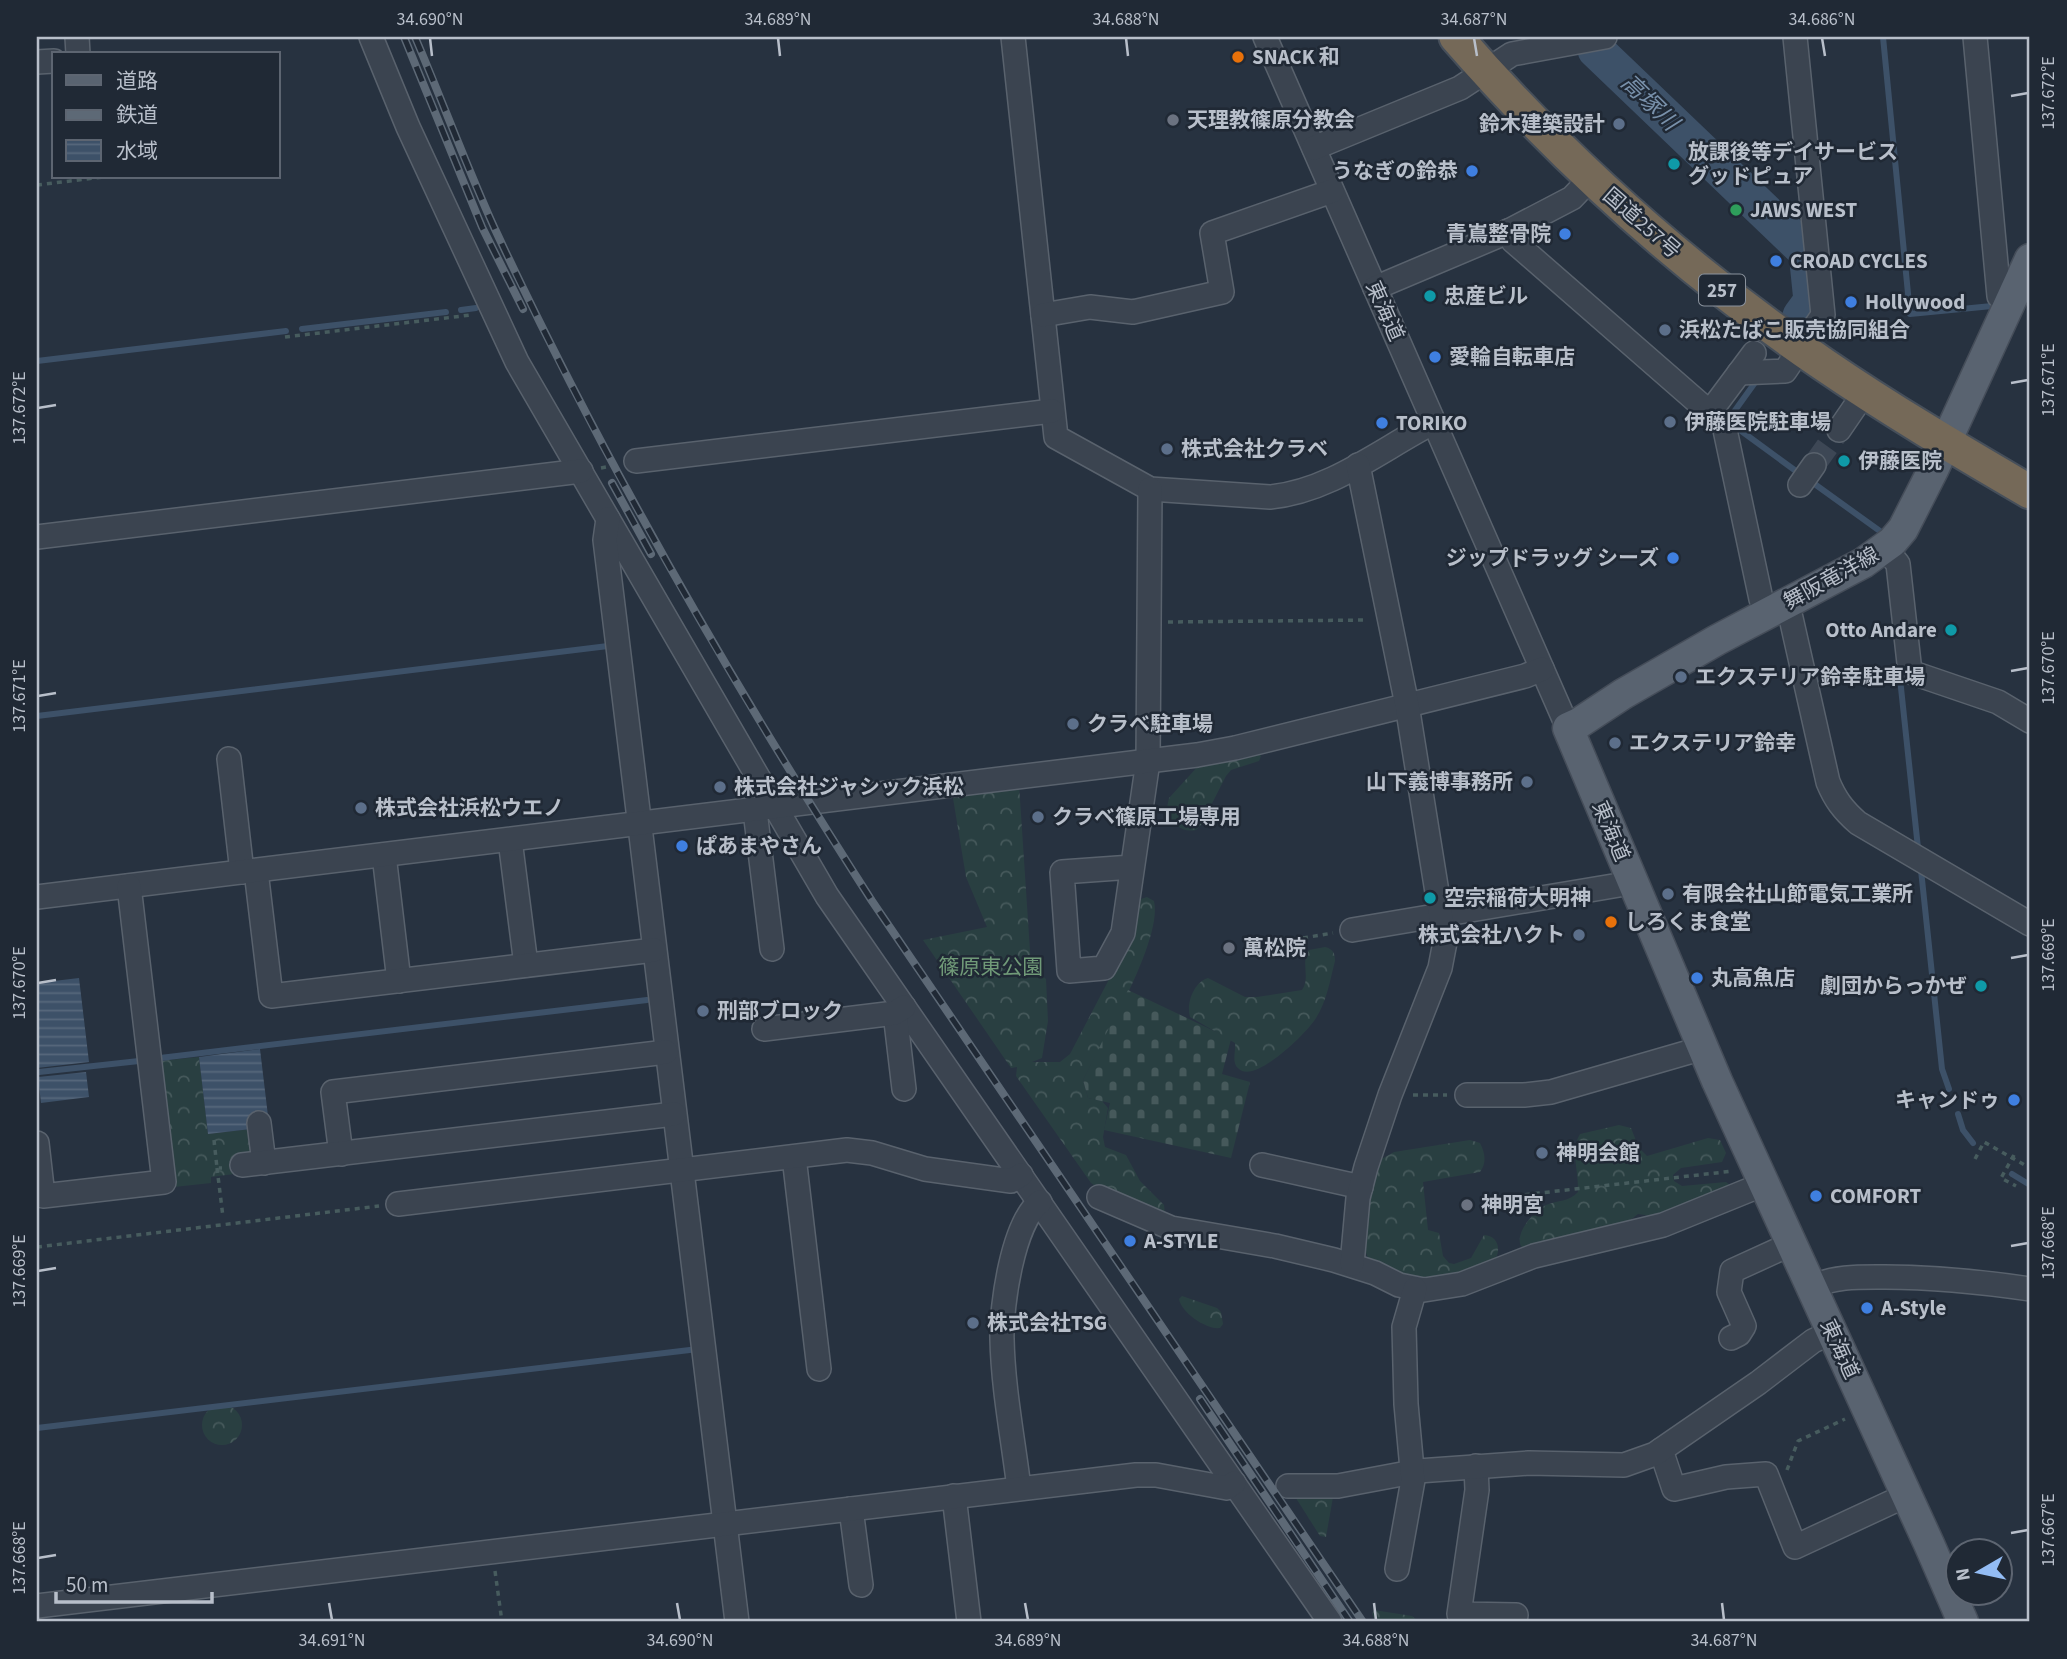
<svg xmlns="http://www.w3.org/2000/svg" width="2067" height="1659" viewBox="0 0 2067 1659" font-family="'Source Sans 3','Noto Sans JP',sans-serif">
<defs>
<pattern id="forest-crowns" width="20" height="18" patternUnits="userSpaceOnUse" patternTransform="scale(1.75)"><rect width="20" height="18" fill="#293f41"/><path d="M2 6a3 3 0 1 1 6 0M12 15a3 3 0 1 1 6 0" fill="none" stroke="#46595b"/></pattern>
<pattern id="cemetery-stones" width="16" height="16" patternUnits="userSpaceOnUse" patternTransform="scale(1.75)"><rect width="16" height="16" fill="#293f41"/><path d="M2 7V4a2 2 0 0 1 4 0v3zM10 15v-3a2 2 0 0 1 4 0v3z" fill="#46595b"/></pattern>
<pattern id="water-rules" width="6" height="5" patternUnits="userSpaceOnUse" patternTransform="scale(1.75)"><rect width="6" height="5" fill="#3d5168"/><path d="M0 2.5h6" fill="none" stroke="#57687c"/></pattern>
</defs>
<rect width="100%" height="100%" fill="#273240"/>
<g fill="url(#forest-crowns)">
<path d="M 1258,752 L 1261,756 L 1259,761 L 1231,770 L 1226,776 L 1201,825 L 1196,830 C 1182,833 1173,824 1166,812 L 1169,798 L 1200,764 Z"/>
<path d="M 1019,784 L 1031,966 L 1046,979 L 1048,1021 L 1042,1058 L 1032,1062 L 1060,1062 L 1070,1054 L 1128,943 L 1136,905 L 1141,899 L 1147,897 L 1154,901 C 1163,940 1102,1042 1083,1080 L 1088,1098 L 1102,1101 L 1108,1108 L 1103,1137 L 1105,1147 L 1126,1155 L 1140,1181 L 1164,1205 L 1165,1214 L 1101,1190 L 1091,1183 L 1016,1076 L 1017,1067 L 1011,1068 L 923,940 L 987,927 L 966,877 L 952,792 Z"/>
<path d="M 1325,947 C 1333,949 1335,953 1335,961 C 1330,980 1327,1001 1316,1018 C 1307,1033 1255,1084 1239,1069 C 1231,1063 1236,1052 1235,1043 L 1190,1017 C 1186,1003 1194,982 1208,978 L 1245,997 L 1257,997 L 1302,990 C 1311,977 1300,963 1309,950 Z"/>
<path d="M 199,1057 L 208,1134 L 251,1129 L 254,1156 L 242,1173 L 211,1177 L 211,1183 L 174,1187 L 159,1061 Z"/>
<path d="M 1619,1125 L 1631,1128 L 1639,1148 L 1647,1156 L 1708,1138 L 1720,1140 L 1726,1153 L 1722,1162 L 1681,1168 L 1673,1175 L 1674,1181 L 1682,1186 L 1726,1182 L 1731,1186 L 1657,1217 L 1638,1214 L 1622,1226 L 1524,1250 C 1510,1238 1533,1211 1546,1205 C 1558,1200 1569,1202 1578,1192 C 1579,1173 1570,1150 1580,1134 Z"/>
<path d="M 1470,1140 L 1480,1143 C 1485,1153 1487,1163 1480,1172 L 1423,1182 L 1428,1230 L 1439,1233 L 1443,1256 L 1449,1263 L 1454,1264 L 1471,1258 L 1484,1235 C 1500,1236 1502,1253 1492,1264 L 1424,1283 L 1376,1265 L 1368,1258 L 1363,1245 L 1364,1214 L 1378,1161 L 1394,1152 Z"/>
<path d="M 1182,1296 L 1217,1308 L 1221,1312 L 1223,1324 L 1220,1328 C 1206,1330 1181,1312 1179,1299 Z"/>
<circle cx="222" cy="1425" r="20"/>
<path d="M 1294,1495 L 1333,1497 L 1326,1537 L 1320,1536 Z"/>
<path d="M 1374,1610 L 1412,1616 L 1419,1622 L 1376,1622 L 1372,1614 Z"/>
</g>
<path fill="url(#cemetery-stones)" d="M 1128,990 L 1231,1039 L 1222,1074 L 1250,1082 L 1231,1158 L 1104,1130 L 1110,1103 L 1088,1098 L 1083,1080 Z"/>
<g fill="url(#water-rules)">
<path d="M 79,978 L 89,1062 L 37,1068 L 37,983 Z"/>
<path d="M 260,1049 L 268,1116 L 250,1119 L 251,1129 L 208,1134 L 199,1057 Z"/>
<path d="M 86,1072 L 89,1097 L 41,1103 L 38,1077 Z"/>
</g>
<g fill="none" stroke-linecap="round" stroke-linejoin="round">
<g stroke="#3d5168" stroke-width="6">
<path d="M 1883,37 L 1910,314 L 1992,306"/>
<path d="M 461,310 L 476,308"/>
<path d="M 302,329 L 446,312"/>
<path d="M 37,361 L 286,331"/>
<path d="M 1759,377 L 1731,416 L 1733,425 L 1800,474"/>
<path d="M 1809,480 L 1884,534"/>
<path d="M 1899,669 L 1918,848"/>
<path d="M 37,716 L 608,646"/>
<path d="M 1921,870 L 1942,1069 L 1949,1089"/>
<path d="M 160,1058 L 647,1000"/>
<path d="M 39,1072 L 139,1061"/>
<path d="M 1958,1114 L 1963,1130 L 1973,1143"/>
<path d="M 2012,1174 L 2030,1185"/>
<path d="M 37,1428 L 698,1349"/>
</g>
<path stroke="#3d5168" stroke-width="37" d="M 1596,50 L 1807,252 L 1812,301 L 1801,316"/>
<path stroke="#3d4755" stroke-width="23" stroke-dasharray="23 11" stroke-linecap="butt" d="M 1814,465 L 1839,430"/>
<g stroke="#59626d" stroke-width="26">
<g id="minor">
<path d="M 77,37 L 78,54"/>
<path d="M 371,37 L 408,127 L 517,362 L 827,896 L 1330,1622"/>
<path d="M 1013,37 L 1056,437 L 1150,489 L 1270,497 C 1331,491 1380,450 1434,422"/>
<path d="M 1265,37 L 1568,728"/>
<path d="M 1975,37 L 1999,296 L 2011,301"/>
<path d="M 37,62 L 54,61"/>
<path d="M 1314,148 L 1460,88 L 1512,54 L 1605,37"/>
<path d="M 1508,231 L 1513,241 L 1724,425 L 1761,599 L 1768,613"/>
<path d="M 1375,288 L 1505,233 L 1572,198 L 1591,178"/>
<path d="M 1043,315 L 1090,307 L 1133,312 L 1222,292 L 1212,233 L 1332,191"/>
<path d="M 1739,373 L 1785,371 L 1823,315 L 1795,37"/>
<path d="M 1710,412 L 1754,353"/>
<path d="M 1839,430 L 1865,392"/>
<path d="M 636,461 L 1052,411"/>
<path d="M 1800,485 L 1814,465"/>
<path d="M 608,519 L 605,540 L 737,1622"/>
<path d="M 37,537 L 581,471"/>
<path d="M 1885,548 L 1898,564 L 1910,672 L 1998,702 L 2030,721"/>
<path d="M 1784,605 L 1791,618 L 1828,782 C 1835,799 1843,810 1858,823 L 2030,924"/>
<path d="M 229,759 L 242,872"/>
<path d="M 755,811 L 772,949"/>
<path d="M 510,840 L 526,965"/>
<path d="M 384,855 L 399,981"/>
<path d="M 1132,867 L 1062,872 L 1069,971 L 1104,968 L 1123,933 L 1148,761 L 1150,489"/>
<path d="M 256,871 L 271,996 L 654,950"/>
<path d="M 37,897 L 1197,755 L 1235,748 L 1525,676 L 1542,669"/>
<path d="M 1352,930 L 1619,885 L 1632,880"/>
<path d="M 895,1013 L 904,1089"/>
<path d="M 764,1029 L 895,1013 L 904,1007"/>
<path d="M 1467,1095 L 1524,1095 L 1551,1092 L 1703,1048"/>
<path d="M 259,1123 L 264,1163"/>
<path d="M 37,1143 L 43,1196 L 164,1182 L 129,886"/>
<path d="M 341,1154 L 333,1092 L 666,1052"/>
<path d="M 794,1157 L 819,1369"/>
<path d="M 242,1165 L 674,1114"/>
<path d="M 1262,1165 L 1361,1187"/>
<path d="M 1099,1197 L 1171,1228 L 1275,1246 L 1334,1260 L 1375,1273 L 1399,1285 L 1424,1290 L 1462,1284 L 1534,1256 L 1663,1225 L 1764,1184"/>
<path d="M 398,1204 L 847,1150 L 872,1153 L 925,1169 L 1011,1181 L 1021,1175"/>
<path d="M 1352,1264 L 1358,1198 L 1366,1167 L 1390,1095 L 1440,968 L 1445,942 L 1407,705 L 1358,465"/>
<path d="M 1811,1287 C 1836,1276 1859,1277 1885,1277 C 1934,1277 1982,1282 2030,1289"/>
<path d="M 1731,1338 L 1739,1334 L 1744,1326 L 1729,1292 L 1732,1271 L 1791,1244"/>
<path d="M 1661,1450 L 1674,1489 L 1726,1477 L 1766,1474 L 1795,1547 L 1907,1495"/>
<path d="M 1476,1466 L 1477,1490 L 1459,1614 L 1516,1615 L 1515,1622"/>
<path d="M 1288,1486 L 1338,1486 L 1418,1471 L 1529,1463 L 1624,1465 L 1655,1454 L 1758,1383 L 1813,1341 L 1832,1332"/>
<path d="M 1019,1488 C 1013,1439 1003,1388 1002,1339 C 1001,1306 1013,1222 1040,1202"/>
<path d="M 954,1496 L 969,1622"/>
<path d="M 851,1509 L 861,1585"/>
<path d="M 1397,1569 L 1413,1480 L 1406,1404 L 1404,1327 L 1415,1289"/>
<path d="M 37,1606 L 1136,1475 L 1156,1475 L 1227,1488 L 1234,1483"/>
</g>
</g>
<g stroke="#454d59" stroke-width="33">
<path id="major" d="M 1963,1622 L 1929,1544 L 1717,1081 L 1568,728 L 1579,723 L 1623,694 L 1717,640 L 1863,563 L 1892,542 L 1903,529 L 1933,470 L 2030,259"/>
</g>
<g stroke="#464f5a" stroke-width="37">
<path id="highway" d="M 1456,37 C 1564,161 1687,271 1823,364 C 1890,410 1960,451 2030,492"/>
</g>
<g stroke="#475c5e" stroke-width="3.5" stroke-dasharray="5 5" stroke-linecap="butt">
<path d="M 37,185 L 103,177"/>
<path d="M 285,337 L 471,315"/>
<path d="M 601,468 L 617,465"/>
<path d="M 1168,622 L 1367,620"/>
<path d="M 1303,938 L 1333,933"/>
<path d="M 1413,1095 L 1447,1095"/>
<path d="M 214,1140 L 217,1168 L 222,1168"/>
<path d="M 2014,1155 L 2001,1178 L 2016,1186"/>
<path d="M 1975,1159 L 1984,1142 L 2030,1168"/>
<path d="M 217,1168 L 223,1217"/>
<path d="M 1505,1197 L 1733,1171"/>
<path d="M 37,1247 L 379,1206"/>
<path d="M 1787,1470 L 1798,1441 L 1845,1419"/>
<path d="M 495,1571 L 502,1622"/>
</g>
<use href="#minor" stroke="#3b4450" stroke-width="23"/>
<use href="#major" stroke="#596370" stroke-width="30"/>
<use href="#highway" stroke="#756958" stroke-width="33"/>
<g stroke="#5d6976" stroke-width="8">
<g id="rail">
<path d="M 404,37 L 482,227 L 523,309"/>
<path d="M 415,37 C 442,100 466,165 494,227 C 603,461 733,685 872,901 L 1363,1622"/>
<path d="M 612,483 L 651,554"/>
<path d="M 1200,1399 L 1350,1622"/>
</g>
</g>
<use href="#rail" stroke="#202935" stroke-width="5" stroke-dasharray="16" stroke-linecap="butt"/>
</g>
<path fill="none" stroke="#b8bfca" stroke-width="2.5" d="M 430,38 L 432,56M 778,38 L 780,56M 1126,38 L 1128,56M 1474,38 L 1477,56M 1822,38 L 1825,56M 2011,96 L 2028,93M 2011,383 L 2028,380M 38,408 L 56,405M 2011,671 L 2028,668M 38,696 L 56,693M 2011,958 L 2028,955M 38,983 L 56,980M 2011,1246 L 2028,1243M 38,1271 L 56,1268M 2011,1533 L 2028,1530M 38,1558 L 56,1555M 329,1603 L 332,1620M 677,1603 L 680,1620M 1025,1603 L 1028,1620M 1374,1603 L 1376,1620M 1722,1603 L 1724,1620"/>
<g fill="#e8710a" stroke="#202935" stroke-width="2.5">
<circle cx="1238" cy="57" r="7"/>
<circle cx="1611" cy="922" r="7"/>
</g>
<g fill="#6b7280" stroke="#202935" stroke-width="2.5">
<circle cx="1173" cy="120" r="7"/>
<circle cx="1229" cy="948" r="7"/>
<circle cx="1467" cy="1205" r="7"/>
</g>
<g fill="#5c6f8a" stroke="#202935" stroke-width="2.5">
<circle cx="1619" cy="124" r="7"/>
<circle cx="1665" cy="330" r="7"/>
<circle cx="1670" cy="422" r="7"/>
<circle cx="1167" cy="449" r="7"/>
<circle cx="1681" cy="677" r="7"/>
<circle cx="1073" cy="724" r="7"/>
<circle cx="1615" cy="743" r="7"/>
<circle cx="1527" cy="782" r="7"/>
<circle cx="720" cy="787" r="7"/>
<circle cx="361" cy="808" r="7"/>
<circle cx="1038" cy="817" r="7"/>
<circle cx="1668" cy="894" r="7"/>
<circle cx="1579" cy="935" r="7"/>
<circle cx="703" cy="1011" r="7"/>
<circle cx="1542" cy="1153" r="7"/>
<circle cx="973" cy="1323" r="7"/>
</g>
<g fill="#0f9aa8" stroke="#202935" stroke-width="2.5">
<circle cx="1674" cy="164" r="7"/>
<circle cx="1430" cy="296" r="7"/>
<circle cx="1844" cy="461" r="7"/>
<circle cx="1951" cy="630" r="7"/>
<circle cx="1430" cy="898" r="7"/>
<circle cx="1981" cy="986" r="7"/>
</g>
<g fill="#3f7fe0" stroke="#202935" stroke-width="2.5">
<circle cx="1472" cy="171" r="7"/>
<circle cx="1565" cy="234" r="7"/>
<circle cx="1776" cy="261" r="7"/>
<circle cx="1851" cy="302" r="7"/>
<circle cx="1435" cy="357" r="7"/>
<circle cx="1382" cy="423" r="7"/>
<circle cx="1673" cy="558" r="7"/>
<circle cx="682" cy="846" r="7"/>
<circle cx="1697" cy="978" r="7"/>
<circle cx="2014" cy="1100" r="7"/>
<circle cx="1816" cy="1196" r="7"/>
<circle cx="1130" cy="1241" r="7"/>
<circle cx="1867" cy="1308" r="7"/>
</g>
<circle fill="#2e9e5b" stroke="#202935" stroke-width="2.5" cx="1736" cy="210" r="7"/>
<g text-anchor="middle" stroke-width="5" stroke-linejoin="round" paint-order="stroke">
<rect fill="#202935" stroke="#8a929d" stroke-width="2" x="1699" y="274.5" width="46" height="31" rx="5"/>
<g font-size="19" font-weight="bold" fill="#b8bfca">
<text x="1722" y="297">257</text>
</g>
<g font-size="21" font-weight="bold" fill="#b8bfca" stroke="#202935" text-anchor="start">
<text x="1252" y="64">SNACK 和</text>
<text x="1187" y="127">天理教篠原分教会</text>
<text x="1605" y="131" text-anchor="end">鈴木建築設計</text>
<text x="1688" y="159">放課後等デイサービス<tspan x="1688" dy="24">グッドピュア</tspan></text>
<text x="1458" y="178" text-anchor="end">うなぎの鈴恭</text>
<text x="1750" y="217">JAWS WEST</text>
<text x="1551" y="241" text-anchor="end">青嶌整骨院</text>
<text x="1790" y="268">CROAD CYCLES</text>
<text x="1444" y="303">忠産ビル</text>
<text x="1865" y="309">Hollywood</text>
<text x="1679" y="337">浜松たばこ販売協同組合</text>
<text x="1449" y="364">愛輪自転車店</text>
<text x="1684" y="429">伊藤医院駐車場</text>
<text x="1396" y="430">TORIKO</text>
<text x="1181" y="456">株式会社クラベ</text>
<text x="1858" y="468">伊藤医院</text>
<text x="1659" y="565" text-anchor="end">ジップドラッグ シーズ</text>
<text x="1937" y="637" text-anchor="end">Otto Andare</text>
<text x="1695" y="684">エクステリア鈴幸駐車場</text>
<text x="1087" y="731">クラベ駐車場</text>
<text x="1629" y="750">エクステリア鈴幸</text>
<text x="1513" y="789" text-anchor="end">山下義博事務所</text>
<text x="734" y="794">株式会社ジャシック浜松</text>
<text x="375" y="815">株式会社浜松ウエノ</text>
<text x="1052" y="824">クラベ篠原工場専用</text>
<text x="696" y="853">ぱあまやさん</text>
<text x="1682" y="901">有限会社山節電気工業所</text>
<text x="1444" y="905">空宗稲荷大明神</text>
<text x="1625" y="929">しろくま食堂</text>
<text x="1565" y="942" text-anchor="end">株式会社ハクト</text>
<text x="1243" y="955">萬松院</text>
<text x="1711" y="985">丸高魚店</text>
<text x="1967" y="993" text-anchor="end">劇団からっかぜ</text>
<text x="717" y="1018">刑部ブロック</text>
<text x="2000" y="1107" text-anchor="end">キャンドゥ</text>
<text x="1556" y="1160">神明会館</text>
<text x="1830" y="1203">COMFORT</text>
<text x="1481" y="1212">神明宮</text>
<text x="1144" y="1248">A-STYLE</text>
<text x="1881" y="1315">A-Style</text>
<text x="987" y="1330">株式会社TSG</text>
</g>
<g font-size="21" fill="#b8bfca" stroke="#202935">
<text transform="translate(1642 223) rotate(41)" y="7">国道257号</text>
<text transform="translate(1385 311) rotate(66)" y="7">東海道</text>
<text transform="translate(1831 578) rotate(-29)" y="7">舞阪竜洋線</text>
<text transform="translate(1611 831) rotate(67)" y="7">東海道</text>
<text transform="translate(1840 1349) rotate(65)" y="7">東海道</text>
</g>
<g font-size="21" fill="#709a78" stroke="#202935">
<text x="991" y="974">篠原東公園</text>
</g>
<g font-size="23" font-style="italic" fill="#7991ab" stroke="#202935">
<text transform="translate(1650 102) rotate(44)" y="8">高塚川</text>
</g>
</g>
<rect width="2067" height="1659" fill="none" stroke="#202935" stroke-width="77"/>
<rect x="52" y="52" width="228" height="126" fill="#202935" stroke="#5d6571" stroke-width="2"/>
<rect x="66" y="75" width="35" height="10" fill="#596370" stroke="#5d6571" stroke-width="2"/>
<text x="116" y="88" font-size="21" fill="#b8bfca">道路</text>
<rect x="66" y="110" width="35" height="10" fill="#5d6976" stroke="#5d6571" stroke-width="2"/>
<text x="116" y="122" font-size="21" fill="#b8bfca">鉄道</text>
<rect x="66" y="140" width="35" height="21" fill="url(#water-rules)" stroke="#5d6571" stroke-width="2"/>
<text x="116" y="158" font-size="21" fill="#b8bfca">水域</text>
<g transform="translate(1979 1572) rotate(261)"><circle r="33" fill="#202935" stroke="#5d6571" stroke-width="2"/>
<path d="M0-5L12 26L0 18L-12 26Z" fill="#93bcf4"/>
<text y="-10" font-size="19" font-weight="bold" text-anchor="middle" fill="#b8bfca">N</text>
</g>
<path d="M56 1592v10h156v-10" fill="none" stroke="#b8bfca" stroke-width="3.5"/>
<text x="66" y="1592" font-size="21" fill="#b8bfca" stroke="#202935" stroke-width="5" paint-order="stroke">50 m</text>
<rect x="38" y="38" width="1990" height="1582" fill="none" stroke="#b8bfca" stroke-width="2.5"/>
<g font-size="18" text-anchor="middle" fill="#b8bfca">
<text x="430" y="25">34.690°N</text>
<text x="778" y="25">34.689°N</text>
<text x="1126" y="25">34.688°N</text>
<text x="1474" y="25">34.687°N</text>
<text x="1822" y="25">34.686°N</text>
<text transform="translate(2048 93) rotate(-90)" y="6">137.672°E</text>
<text transform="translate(2048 380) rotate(-90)" y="6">137.671°E</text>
<text transform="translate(19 408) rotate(-90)" y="6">137.672°E</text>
<text transform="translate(2048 668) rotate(-90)" y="6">137.670°E</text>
<text transform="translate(19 696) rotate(-90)" y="6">137.671°E</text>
<text transform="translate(2048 955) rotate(-90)" y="6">137.669°E</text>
<text transform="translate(19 983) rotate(-90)" y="6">137.670°E</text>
<text transform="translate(2048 1243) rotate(-90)" y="6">137.668°E</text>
<text transform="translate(19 1271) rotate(-90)" y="6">137.669°E</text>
<text transform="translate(2048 1530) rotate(-90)" y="6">137.667°E</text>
<text transform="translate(19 1558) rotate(-90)" y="6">137.668°E</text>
<text x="332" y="1646">34.691°N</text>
<text x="680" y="1646">34.690°N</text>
<text x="1028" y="1646">34.689°N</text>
<text x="1376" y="1646">34.688°N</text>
<text x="1724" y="1646">34.687°N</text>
</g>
</svg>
